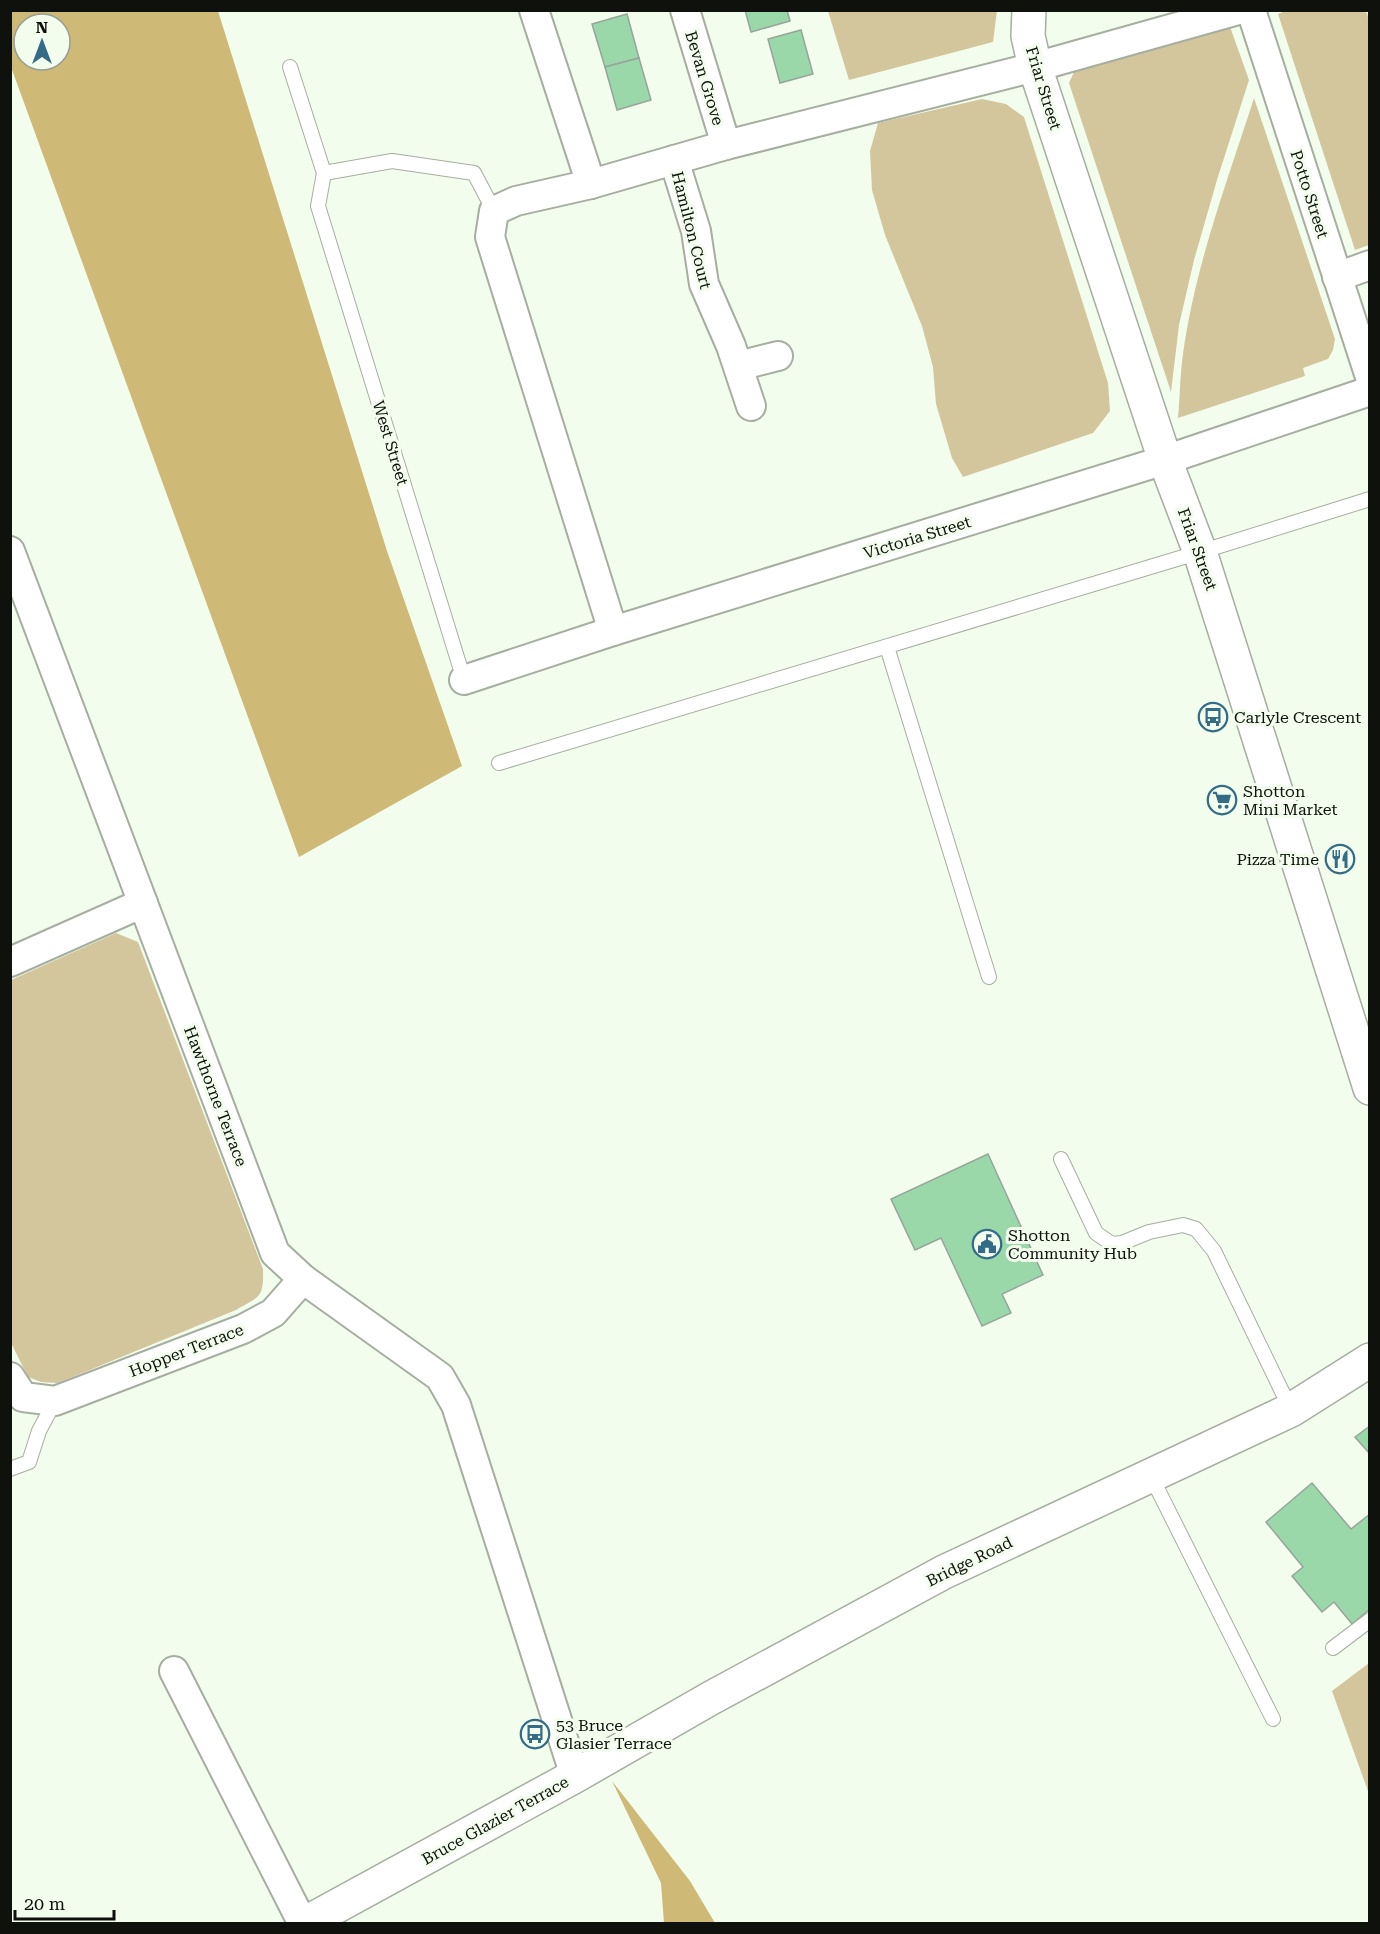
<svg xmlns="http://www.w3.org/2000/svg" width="1380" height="1934" viewBox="0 0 1380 1934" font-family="'Roboto Serif',serif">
<rect width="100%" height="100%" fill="#f3fded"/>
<g fill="#d3c69d">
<path d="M 1288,10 L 1361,11 L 1367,13 L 1369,22 L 1369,245 L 1355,250 L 1278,14 Z"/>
<path d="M 828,11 L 828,10 L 997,11 L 993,42 L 849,80 Z"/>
<path d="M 1229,24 L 1249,80 L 1217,180 L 1194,260 L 1179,325 L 1171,392 L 1069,83 L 1074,72 Z"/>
<path d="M 1254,98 L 1335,339 L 1333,350 L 1328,359 L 1303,368 L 1305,376 L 1178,418 C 1180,397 1180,375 1183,354 C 1195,266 1227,182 1254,98 Z"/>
<path d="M 982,99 L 1006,104 L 1024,117 L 1108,383 L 1110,411 L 1093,433 L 963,477 L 952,458 L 936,404 L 933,367 L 922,326 L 885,235 L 872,190 L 870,151 L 878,123 Z"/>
<path d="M 116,933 L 138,942 L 263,1269 C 264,1299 259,1296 236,1310 L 58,1383 L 41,1382 L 28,1377 L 11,1343 L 11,980 Z"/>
<path d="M 1369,1663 L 1369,1794 L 1332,1691 Z"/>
</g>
<g fill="#ceb976" fill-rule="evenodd">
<path d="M 11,10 L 218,11 L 387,551 L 462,766 L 299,857 L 11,67 ZM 24,24 L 60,24 L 60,60 L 24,60 Z"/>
<path d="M 612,1781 L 690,1881 L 715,1923 L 664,1923 L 661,1883 Z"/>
</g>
<g fill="#9ad8aa" stroke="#96a599" stroke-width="1.5">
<path d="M 745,10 L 787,10 L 790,21 L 751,32 Z"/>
<path d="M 627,14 L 639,58 L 605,67 L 592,24 Z"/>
<path d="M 801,30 L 813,74 L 780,83 L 768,39 Z"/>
<path d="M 639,58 L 651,100 L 617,110 L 605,67 Z"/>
<path d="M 988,1154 L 1043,1275 L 1002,1294 L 1011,1313 L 982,1326 L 941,1238 L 915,1250 L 891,1199 Z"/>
<path d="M 1370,1426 L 1370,1454 L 1355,1437 Z"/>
<path d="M 1312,1483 L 1351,1529 L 1370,1514 L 1370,1609 L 1352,1624 L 1334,1602 L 1322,1612 L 1292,1576 L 1303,1567 L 1266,1522 Z"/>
</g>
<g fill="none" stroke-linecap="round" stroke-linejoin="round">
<g stroke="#a5ae9f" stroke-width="16">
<g id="service">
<path d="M 290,67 L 324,173"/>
<path d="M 887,647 L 989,977"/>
<path d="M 464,680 L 318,206 L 324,173 L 392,161 L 474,173 L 494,211"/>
<path d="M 499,763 L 1200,552 L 1370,499"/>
<path d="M 1061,1159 L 1096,1233 L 1112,1244 L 1122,1243 L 1149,1232 L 1183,1225 L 1196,1229 L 1214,1251 L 1291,1410"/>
<path d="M 10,1469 L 29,1462 L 39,1431 L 55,1401"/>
<path d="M 1151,1476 L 1273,1719"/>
<path d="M 1333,1648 L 1370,1620"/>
</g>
</g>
<g stroke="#a5ae9f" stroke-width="32">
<g id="minor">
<path d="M 534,10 L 591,184"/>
<path d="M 685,10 L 726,145"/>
<path d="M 1251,10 L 1370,377"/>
<path d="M 674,160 L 696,231 L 704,284 L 731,346 L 751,406"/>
<path d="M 1337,277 L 1370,265"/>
<path d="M 738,366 L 778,356"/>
<path d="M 10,551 L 275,1253 L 303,1279 L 440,1377 L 456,1405 L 575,1776"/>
<path d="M 613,631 L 490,237 L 494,211 L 516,201 L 591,184 L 726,145 L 1035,67 L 1238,10"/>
<path d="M 464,680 L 613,631 L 1165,460 L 1370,391"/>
<path d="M 10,962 L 143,903"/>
<path d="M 10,1377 L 23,1397 L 55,1401 L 243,1329 L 273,1313 L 303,1279"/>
<path d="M 174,1671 L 303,1924"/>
</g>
</g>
<g stroke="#a5ae9f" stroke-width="36">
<g id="tertiary">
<path d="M 1029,10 L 1028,36 L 1035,67 L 1165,460 L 1200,552 L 1370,1088"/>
<path d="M 304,1924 L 575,1776 L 711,1698 L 944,1572 L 1291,1410 L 1370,1360"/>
</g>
</g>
<use href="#service" stroke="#fff" stroke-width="14"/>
<use href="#minor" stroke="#fff" stroke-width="28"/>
<use href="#tertiary" stroke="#fff" stroke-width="33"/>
</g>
<defs>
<g id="bus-ring" transform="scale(1.5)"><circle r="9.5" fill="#f3fded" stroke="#346b86" stroke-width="1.5"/><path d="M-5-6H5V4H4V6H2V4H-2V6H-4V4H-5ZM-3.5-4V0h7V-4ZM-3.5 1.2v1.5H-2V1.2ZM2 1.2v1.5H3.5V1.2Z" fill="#346b86"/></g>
<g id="supermarket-ring" transform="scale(1.5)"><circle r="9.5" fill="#f3fded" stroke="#346b86" stroke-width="1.5"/><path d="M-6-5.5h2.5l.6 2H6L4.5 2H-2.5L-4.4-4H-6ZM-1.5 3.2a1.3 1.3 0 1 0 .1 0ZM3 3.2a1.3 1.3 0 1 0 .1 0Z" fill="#346b86"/></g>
<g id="restaurant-ring" transform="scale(1.5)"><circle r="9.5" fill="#f3fded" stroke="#346b86" stroke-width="1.5"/><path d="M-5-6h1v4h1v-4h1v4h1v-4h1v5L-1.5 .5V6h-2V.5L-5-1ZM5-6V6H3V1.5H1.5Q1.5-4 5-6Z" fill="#346b86"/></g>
<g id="civic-ring" transform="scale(1.5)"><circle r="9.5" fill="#f3fded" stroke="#346b86" stroke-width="1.5"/><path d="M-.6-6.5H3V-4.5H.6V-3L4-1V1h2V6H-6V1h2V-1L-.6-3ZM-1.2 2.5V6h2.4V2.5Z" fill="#346b86"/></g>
</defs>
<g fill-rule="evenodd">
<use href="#bus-ring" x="1213" y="717"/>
<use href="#supermarket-ring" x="1222" y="800"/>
<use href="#restaurant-ring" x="1340" y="859"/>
<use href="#civic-ring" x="987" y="1244"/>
<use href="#bus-ring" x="535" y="1734"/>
</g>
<g text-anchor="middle" stroke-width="6" stroke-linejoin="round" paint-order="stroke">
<g font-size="16" fill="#0e110c" stroke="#f3fded">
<text transform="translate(705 78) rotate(73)" y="6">Bevan Grove</text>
<text transform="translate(1044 88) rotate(73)" y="6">Friar Street</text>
<text transform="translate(1310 194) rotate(72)" y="6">Potto Street</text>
<text transform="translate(692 230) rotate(76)" y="6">Hamilton Court</text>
<text transform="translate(391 443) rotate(73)" y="6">West Street</text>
<text transform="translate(917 537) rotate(-17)" y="6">Victoria Street</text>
<text transform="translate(1198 549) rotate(70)" y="6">Friar Street</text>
<text transform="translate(216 1096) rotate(69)" y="6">Hawthorne Terrace</text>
<text transform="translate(186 1350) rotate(-21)" y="6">Hopper Terrace</text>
<text transform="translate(969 1561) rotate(-26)" y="6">Bridge Road</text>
<text transform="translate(495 1820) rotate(-29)" y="6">Bruce Glazier Terrace</text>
</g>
<g font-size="16" fill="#0e110c" stroke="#f3fded" text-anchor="start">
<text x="1234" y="723">Carlyle Crescent</text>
<text x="1243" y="797">Shotton<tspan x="1243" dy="18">Mini Market</tspan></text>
<text x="1319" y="865" text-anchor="end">Pizza Time</text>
<text x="1008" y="1241">Shotton<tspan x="1008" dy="18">Community Hub</tspan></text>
<text x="556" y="1731">53 Bruce<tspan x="556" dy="18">Glasier Terrace</tspan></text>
</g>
</g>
<rect width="1380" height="1934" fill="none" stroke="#0e110c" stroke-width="24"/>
<g transform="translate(42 42)"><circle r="28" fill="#f3fded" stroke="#979f93" stroke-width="1.5"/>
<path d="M0-4.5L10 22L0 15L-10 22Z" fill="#346b86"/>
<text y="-9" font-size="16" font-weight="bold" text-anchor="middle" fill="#0e110c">N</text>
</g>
<path d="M15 1910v9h99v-9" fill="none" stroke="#0e110c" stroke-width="3"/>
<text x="24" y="1910" font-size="18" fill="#0e110c" stroke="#f3fded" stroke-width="4.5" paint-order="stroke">20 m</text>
</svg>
